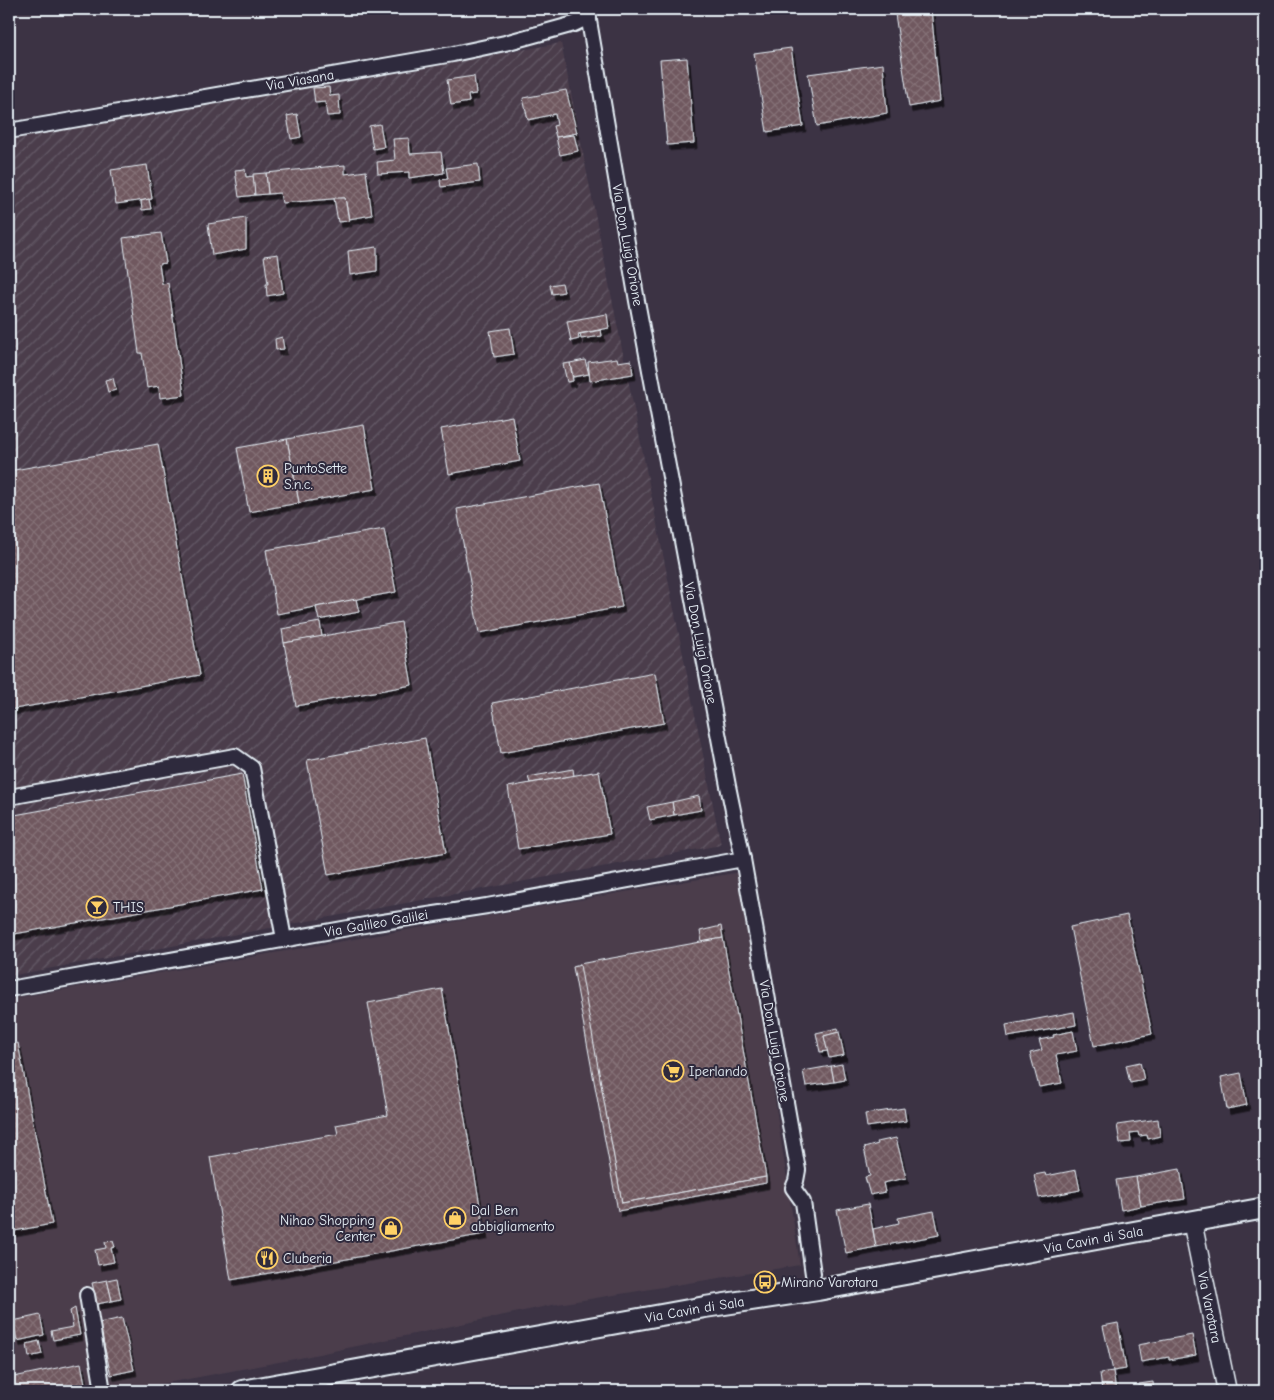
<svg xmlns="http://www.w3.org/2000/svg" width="1274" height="1400" viewBox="0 0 1274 1400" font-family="'Comic Neue',sans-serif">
<defs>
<pattern id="industrial-furrows" width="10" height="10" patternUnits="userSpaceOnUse" patternTransform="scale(1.25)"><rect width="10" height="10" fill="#4b3e4c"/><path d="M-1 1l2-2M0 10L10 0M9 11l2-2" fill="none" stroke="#655a67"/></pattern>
<pattern id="building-cross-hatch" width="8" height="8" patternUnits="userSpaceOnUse" patternTransform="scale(1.25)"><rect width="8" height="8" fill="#6f585e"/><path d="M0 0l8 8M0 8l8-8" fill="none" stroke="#847076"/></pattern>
<filter id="shadow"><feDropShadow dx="3" dy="5.5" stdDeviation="0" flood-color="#0009"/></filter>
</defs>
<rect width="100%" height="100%" fill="#3c3344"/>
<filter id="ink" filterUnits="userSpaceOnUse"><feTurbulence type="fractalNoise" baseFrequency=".02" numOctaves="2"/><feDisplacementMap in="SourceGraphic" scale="10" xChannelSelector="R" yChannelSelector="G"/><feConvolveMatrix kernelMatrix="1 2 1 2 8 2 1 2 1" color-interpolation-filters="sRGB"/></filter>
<g filter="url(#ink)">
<path fill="#4b3e4c" d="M 740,872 L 800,1265 L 552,1305 L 300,1358 L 124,1391 L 9,1391 L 9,999 Z"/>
<path fill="url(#industrial-furrows)" d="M 561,43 L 721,845 L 9,976 L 9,139 Z"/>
<g fill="url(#building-cross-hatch)" stroke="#e8f1f8" filter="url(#shadow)">
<path d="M 925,9 L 931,9 L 940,101 L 909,107 L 895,14 Z"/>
<path d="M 791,48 L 803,126 L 767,132 L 754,53 Z"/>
<path d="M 687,58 L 694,143 L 667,145 L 660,60 Z"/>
<path d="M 883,64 L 887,113 L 817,126 L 808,74 Z"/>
<path d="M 474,76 L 476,94 L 468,95 L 469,102 L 451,105 L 447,80 Z"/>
<path d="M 329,87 L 330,96 L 339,95 L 340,115 L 327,116 L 325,102 L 315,103 L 313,88 Z"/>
<path d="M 566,90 L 577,133 L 556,137 L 553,126 L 557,125 L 555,114 L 528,120 L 523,98 Z"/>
<path d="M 297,114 L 301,137 L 291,139 L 287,116 Z"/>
<path d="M 380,124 L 384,147 L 373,149 L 369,126 Z"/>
<path d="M 574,135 L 578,151 L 560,155 L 556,137 Z"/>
<path d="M 409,138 L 410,154 L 441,152 L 444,173 L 409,178 L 409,172 L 378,174 L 377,162 L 395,160 L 393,139 Z"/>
<path d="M 478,164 L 480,182 L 441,187 L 440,180 L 448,179 L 446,168 Z"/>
<path d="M 147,165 L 152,199 L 116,204 L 111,170 Z"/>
<path d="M 345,165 L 345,174 L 366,171 L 372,215 L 349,219 L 345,198 L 282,203 L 280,193 L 268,194 L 266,173 Z"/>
<path d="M 245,169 L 246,177 L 254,176 L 255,195 L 239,197 L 235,170 Z"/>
<path d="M 266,173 L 268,194 L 255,195 L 253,174 Z"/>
<path d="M 334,198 L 345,198 L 349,221 L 338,222 Z"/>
<path d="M 149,199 L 151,209 L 142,210 L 141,201 Z"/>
<path d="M 246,218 L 246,249 L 212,255 L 208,224 Z"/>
<path d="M 161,233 L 166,263 L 159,264 L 162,284 L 168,283 L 184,395 L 160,398 L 159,386 L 147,388 L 142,353 L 139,353 L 123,238 Z"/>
<path d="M 377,247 L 377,271 L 350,275 L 348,251 Z"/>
<path d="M 278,254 L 283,293 L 267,296 L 266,284 L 268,284 L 264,256 Z"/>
<path d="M 562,283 L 564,292 L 552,294 L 550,285 Z"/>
<path d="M 607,314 L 609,328 L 578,334 L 579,339 L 571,341 L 567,321 Z"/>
<path d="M 510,328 L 514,354 L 494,357 L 490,331 Z"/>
<path d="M 601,330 L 602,336 L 581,339 L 580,334 Z"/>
<path d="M 282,337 L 284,349 L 276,350 L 275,339 Z"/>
<path d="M 617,358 L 618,362 L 631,360 L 633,374 L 590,381 L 588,362 Z"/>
<path d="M 585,360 L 589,374 L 573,377 L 570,363 Z"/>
<path d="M 570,363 L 573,381 L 567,382 L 563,364 Z"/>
<path d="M 113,378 L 116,390 L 108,392 L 105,380 Z"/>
<path d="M 512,416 L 520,461 L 449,474 L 441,429 Z"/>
<path d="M 364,425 L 375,489 L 299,503 L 287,439 Z"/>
<path d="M 287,439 L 299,503 L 249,512 L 237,448 Z"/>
<path d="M 158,444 L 200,675 L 9,710 L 9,471 Z"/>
<path d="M 599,483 L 622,607 L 479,633 L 457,509 Z"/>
<path d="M 384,529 L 396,592 L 277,614 L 266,550 Z"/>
<path d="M 356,599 L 359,612 L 319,620 L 316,607 Z"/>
<path d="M 320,622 L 322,637 L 284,643 L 282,629 Z"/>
<path d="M 401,622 L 412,685 L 296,706 L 284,643 Z"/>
<path d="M 655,673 L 664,723 L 501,753 L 492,703 Z"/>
<path d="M 425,738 L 446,853 L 328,875 L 307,760 Z"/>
<path d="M 573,769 L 574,776 L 530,783 L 528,777 Z"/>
<path d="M 599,771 L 610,834 L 518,849 L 508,787 Z"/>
<path d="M 242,774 L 263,889 L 9,935 L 9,816 Z"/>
<path d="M 699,796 L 701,810 L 674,815 L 672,802 Z"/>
<path d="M 672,802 L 674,815 L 650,820 L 647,807 Z"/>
<path d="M 1127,915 L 1152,1034 L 1094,1046 L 1070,927 Z"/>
<path d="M 721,926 L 723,938 L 702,942 L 700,931 Z"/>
<path d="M 723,938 L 766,1177 L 622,1203 L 579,964 Z"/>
<path d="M 580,965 L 622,1203 L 766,1177 L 766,1183 L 618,1211 L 573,967 Z"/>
<path d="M 442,989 L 485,1234 L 231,1280 L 210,1157 L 338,1134 L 336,1125 L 388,1115 L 368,1003 Z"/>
<path d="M 1074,1012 L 1076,1025 L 1008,1037 L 1006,1025 Z"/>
<path d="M 838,1028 L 839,1032 L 824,1036 L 828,1051 L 820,1052 L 816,1033 Z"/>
<path d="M 1073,1031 L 1077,1051 L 1056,1055 L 1062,1083 L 1039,1087 L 1030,1053 L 1042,1050 L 1039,1040 L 1054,1037 L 1053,1035 Z"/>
<path d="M 839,1032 L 844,1055 L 829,1058 L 824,1036 Z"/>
<path d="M 18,1043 L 52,1224 L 9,1232 L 9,1045 Z"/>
<path d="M 1140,1062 L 1144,1080 L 1130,1083 L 1126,1065 Z"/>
<path d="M 842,1064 L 845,1080 L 834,1082 L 831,1066 Z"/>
<path d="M 831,1066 L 834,1082 L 806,1086 L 803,1071 Z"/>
<path d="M 1241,1073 L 1247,1105 L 1227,1109 L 1221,1077 Z"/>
<path d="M 904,1108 L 906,1121 L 867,1127 L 865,1114 Z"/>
<path d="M 1158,1119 L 1160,1136 L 1148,1139 L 1147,1135 L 1139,1136 L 1138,1132 L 1130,1133 L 1131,1142 L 1120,1143 L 1117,1125 Z"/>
<path d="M 896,1138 L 906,1178 L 883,1183 L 885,1192 L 870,1195 L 865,1177 L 870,1176 L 864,1148 L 878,1144 L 877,1142 Z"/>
<path d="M 1265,1141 L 1265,1154 L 1262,1155 L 1259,1142 Z"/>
<path d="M 1180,1169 L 1185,1199 L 1141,1206 L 1136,1177 Z"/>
<path d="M 1076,1170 L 1080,1190 L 1039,1198 L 1034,1175 L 1045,1173 L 1046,1176 Z"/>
<path d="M 1136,1177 L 1141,1206 L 1121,1210 L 1116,1180 Z"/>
<path d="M 868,1204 L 876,1247 L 846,1253 L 837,1210 Z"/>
<path d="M 934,1211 L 939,1235 L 876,1247 L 873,1229 L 899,1223 L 898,1218 Z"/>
<path d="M 113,1241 L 115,1247 L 111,1248 L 114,1262 L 98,1265 L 95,1250 L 106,1248 L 105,1242 Z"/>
<path d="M 117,1278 L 121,1299 L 112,1301 L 107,1280 Z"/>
<path d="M 107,1280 L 112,1301 L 97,1304 L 92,1283 Z"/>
<path d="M 75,1308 L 80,1335 L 53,1340 L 51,1331 L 73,1327 L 70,1311 Z"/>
<path d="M 40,1315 L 44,1335 L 17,1341 L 13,1321 Z"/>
<path d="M 122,1318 L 134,1370 L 111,1375 L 99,1323 Z"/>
<path d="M 1118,1323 L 1126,1369 L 1113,1371 L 1103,1326 Z"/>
<path d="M 1192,1335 L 1196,1355 L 1169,1360 L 1169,1357 L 1141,1362 L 1138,1345 Z"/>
<path d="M 39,1341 L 42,1354 L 29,1357 L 27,1344 Z"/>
<path d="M 81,1363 L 86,1389 L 74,1391 L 11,1391 L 9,1378 Z"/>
<path d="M 1113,1371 L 1116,1391 L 1102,1391 L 1100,1373 Z"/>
<path d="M 1153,1382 L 1154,1391 L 1140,1391 L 1139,1384 Z"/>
<path d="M 920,1387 L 921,1391 L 896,1391 Z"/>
</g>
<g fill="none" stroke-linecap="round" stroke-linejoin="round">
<g stroke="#e8f1f8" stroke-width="18">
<g id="minor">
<path d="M 587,9 L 637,301 L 728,786 L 743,859 L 798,1170 L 796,1181 L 793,1188 L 803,1202 L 813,1274"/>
<path d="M 9,131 L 453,54 L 505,43 L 574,24 L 589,17"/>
<path d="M 9,797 L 235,756 L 252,768 L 284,939"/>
<path d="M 9,989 L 376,923 L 487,906 L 743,859"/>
<path d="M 87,1295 L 103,1391"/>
</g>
</g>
<g stroke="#e8f1f8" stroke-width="21">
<g id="tertiary">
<path id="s1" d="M 1192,1221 L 1227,1391"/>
</g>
</g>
<g stroke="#e8f1f8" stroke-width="24">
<g id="secondary">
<path id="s2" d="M 242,1391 L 705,1307 L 818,1290 L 1265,1208"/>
</g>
</g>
<use href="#minor" stroke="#2f2a3d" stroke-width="14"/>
<use href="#tertiary" stroke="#2f2a3d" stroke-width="18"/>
<use href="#secondary" stroke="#2f2a3d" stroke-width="20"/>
</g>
</g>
<defs>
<g id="building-ring" transform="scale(1.125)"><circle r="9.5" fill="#2f2a3d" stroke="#ffd166" stroke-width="1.5"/><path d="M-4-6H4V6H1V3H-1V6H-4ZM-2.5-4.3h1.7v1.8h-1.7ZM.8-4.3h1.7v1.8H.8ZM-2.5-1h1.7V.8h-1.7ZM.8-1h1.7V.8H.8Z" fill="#ffd166"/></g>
<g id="bar-ring" transform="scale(1.125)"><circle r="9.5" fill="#2f2a3d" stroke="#ffd166" stroke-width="1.5"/><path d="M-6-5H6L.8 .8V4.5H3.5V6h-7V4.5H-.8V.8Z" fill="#ffd166"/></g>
<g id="supermarket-ring" transform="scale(1.125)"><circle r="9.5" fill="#2f2a3d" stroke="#ffd166" stroke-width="1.5"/><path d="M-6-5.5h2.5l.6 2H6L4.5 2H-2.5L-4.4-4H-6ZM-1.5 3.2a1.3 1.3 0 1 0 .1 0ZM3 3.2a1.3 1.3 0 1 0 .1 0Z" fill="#ffd166"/></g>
<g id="shop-ring" transform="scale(1.125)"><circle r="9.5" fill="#2f2a3d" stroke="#ffd166" stroke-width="1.5"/><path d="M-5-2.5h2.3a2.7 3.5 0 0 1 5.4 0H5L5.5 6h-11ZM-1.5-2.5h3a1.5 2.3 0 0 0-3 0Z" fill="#ffd166"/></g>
<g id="restaurant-ring" transform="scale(1.125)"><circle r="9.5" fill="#2f2a3d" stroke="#ffd166" stroke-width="1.5"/><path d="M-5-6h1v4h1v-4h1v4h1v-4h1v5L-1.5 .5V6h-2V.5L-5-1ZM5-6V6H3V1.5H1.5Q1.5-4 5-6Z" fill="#ffd166"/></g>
<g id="bus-ring" transform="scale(1.125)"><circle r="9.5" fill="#2f2a3d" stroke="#ffd166" stroke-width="1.5"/><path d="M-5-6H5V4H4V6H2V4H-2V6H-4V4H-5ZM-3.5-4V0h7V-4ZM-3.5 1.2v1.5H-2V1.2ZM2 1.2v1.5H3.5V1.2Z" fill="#ffd166"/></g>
</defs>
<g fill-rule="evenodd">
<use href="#building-ring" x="268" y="476"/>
<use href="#bar-ring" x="97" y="907"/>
<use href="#supermarket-ring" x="673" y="1071"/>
<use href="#shop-ring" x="455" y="1218"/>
<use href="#shop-ring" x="391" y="1228"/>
<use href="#restaurant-ring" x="267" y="1258"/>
<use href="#bus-ring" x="765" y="1282"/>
</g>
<g text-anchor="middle" stroke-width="4" stroke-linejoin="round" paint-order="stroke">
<g font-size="14" fill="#e8f1f8" stroke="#2f2a3d">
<text transform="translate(300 80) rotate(-10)" y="5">Via Viasana</text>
<text transform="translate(628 245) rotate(80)" y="5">Via Don Luigi Orione</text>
<text transform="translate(701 643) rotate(79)" y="5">Via Don Luigi Orione</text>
<text transform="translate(376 923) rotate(-10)" y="5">Via Galileo Galilei</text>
<text transform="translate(775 1041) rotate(80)" y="5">Via Don Luigi Orione</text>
<text dy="5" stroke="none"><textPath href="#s2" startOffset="865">Via Cavin di Sala</textPath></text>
<text dy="5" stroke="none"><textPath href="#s1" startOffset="88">Via Varotara</textPath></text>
<text dy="5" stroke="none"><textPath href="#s2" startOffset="460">Via Cavin di Sala</textPath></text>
</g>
<g font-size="14" fill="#e8f1f8" stroke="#2f2a3d" text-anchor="start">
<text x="284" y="473">PuntoSette<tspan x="284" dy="16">S.n.c.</tspan></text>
<text x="113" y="912">THIS</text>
<text x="689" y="1076">Iperlando</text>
<text x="471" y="1215">Dal Ben<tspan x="471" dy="16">abbigliamento</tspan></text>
<text x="375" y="1225" text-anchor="end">Nihao Shopping<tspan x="375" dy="16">Center</tspan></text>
<text x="283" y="1263">Cluberia</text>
<text x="781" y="1287">Mirano Varotara</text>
</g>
</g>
<rect width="1274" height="1400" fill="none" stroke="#2f2a3d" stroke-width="30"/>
<rect x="15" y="15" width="1244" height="1370" fill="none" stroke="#e8f1f8" stroke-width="2" filter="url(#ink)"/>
</svg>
